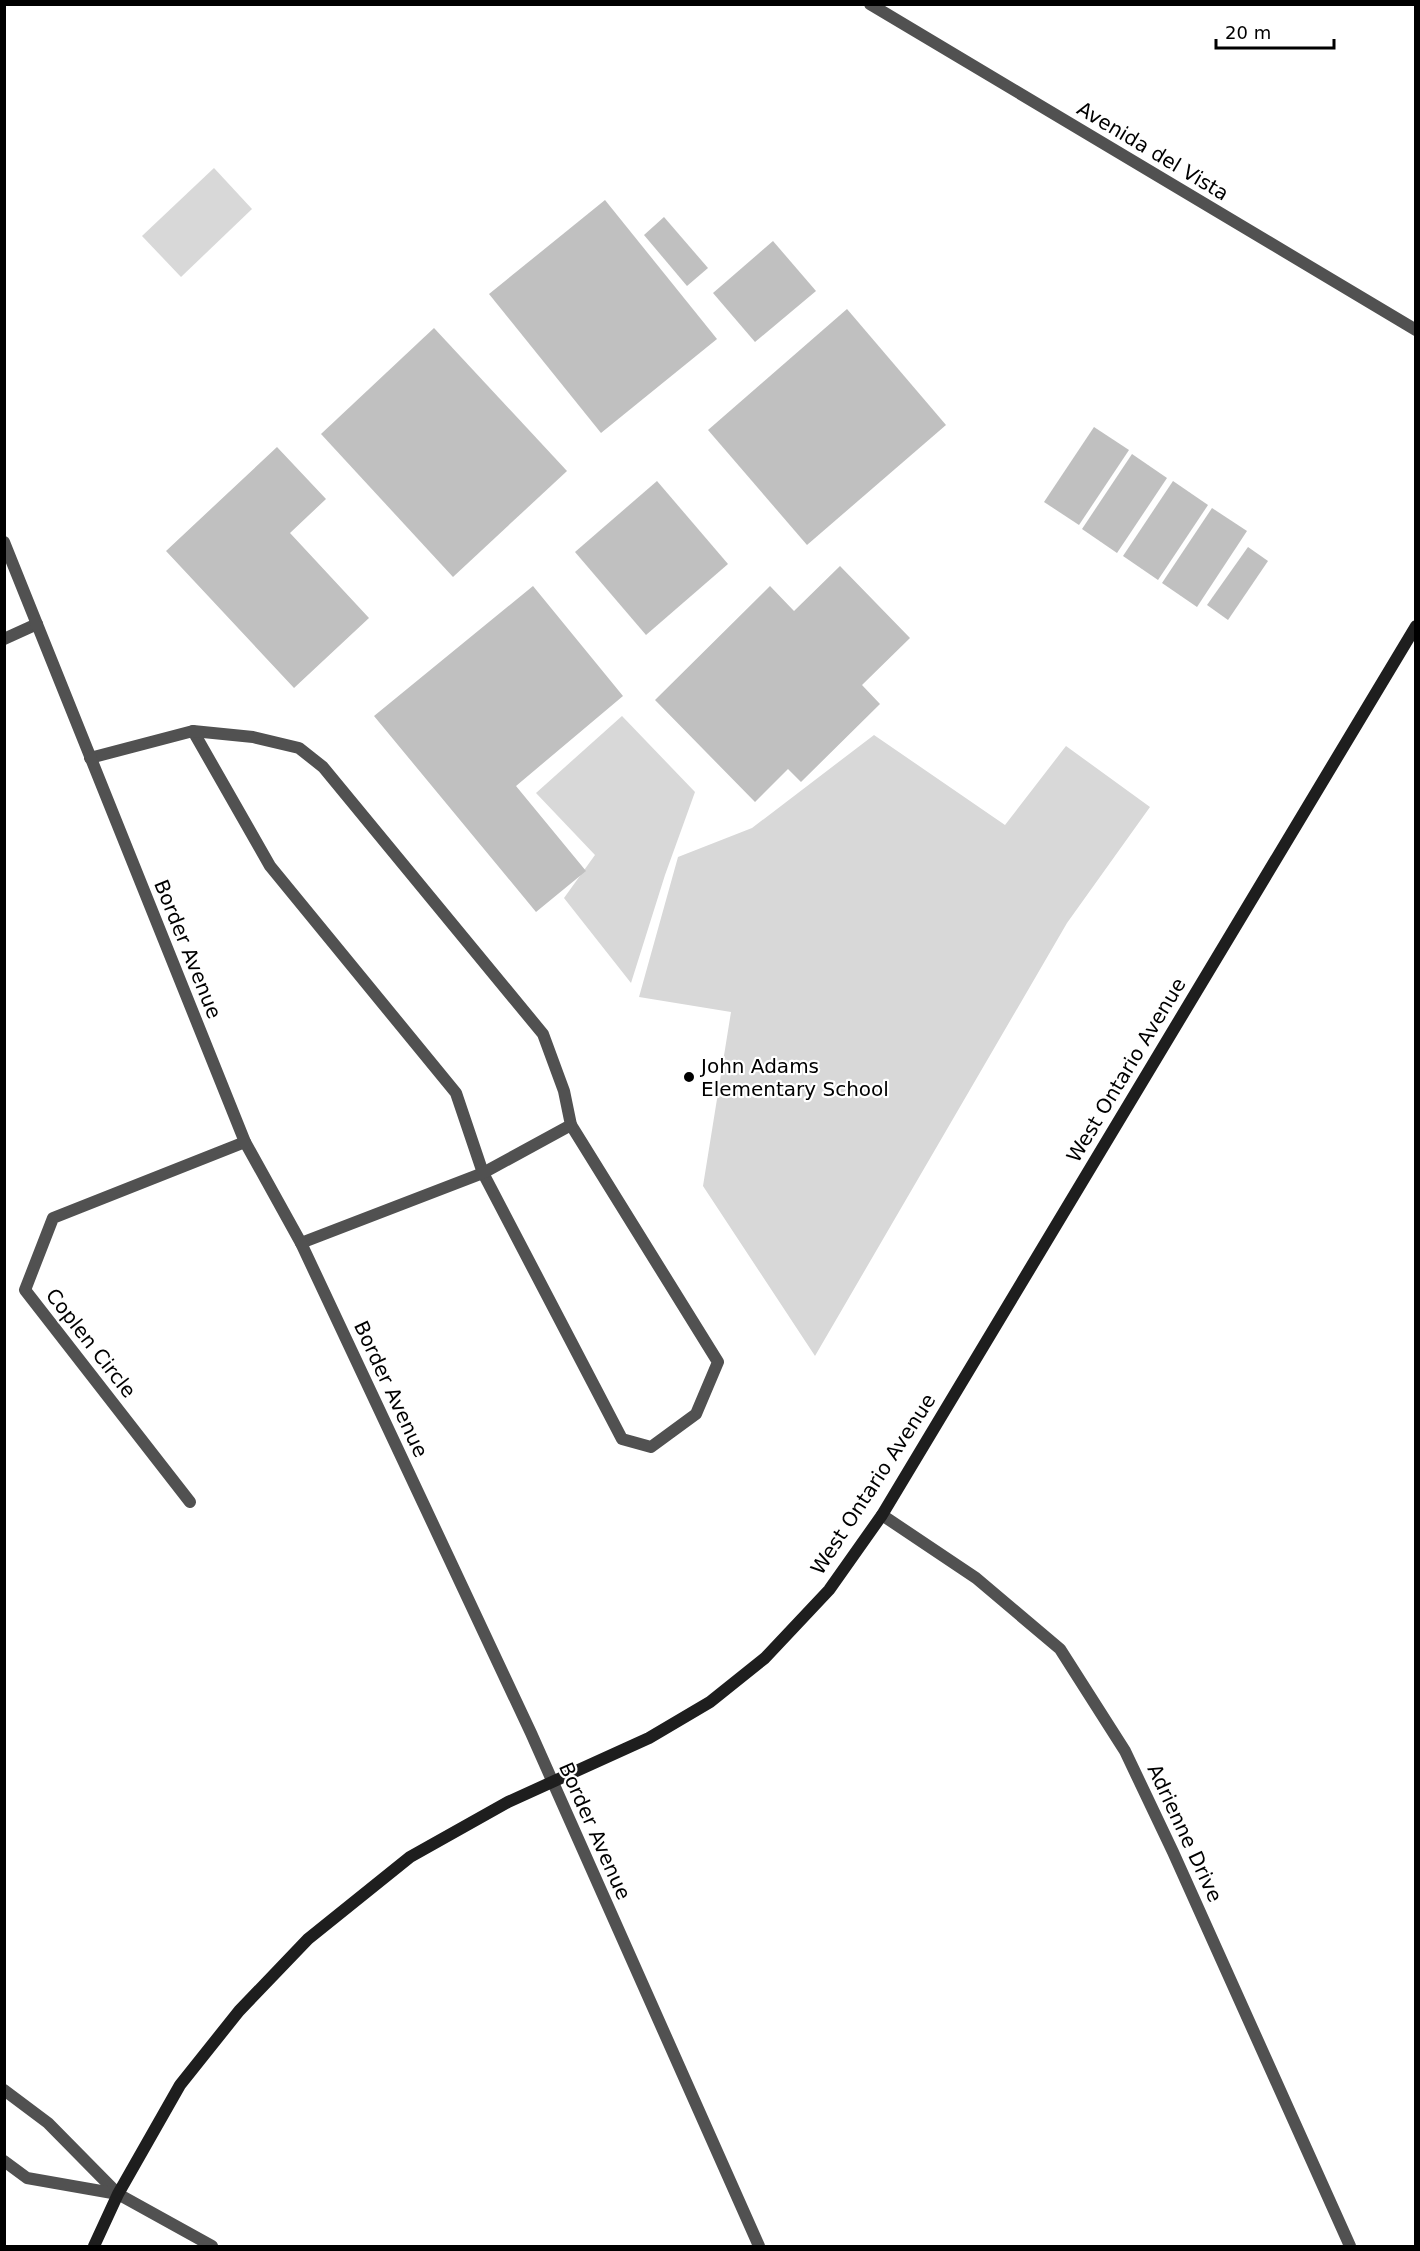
<svg xmlns="http://www.w3.org/2000/svg" width="1420" height="2251" viewBox="0 0 1420 2251" font-family="'DejaVu Sans',sans-serif">
<rect width="100%" height="100%" fill="#fff"/>
<g fill="#d8d8d8">
<path d="M 214,168 L 252,209 L 181,277 L 142,236 Z"/>
<path d="M 622,716 L 695,792 L 665,875 L 631,983 L 564,898 L 595,855 L 536,793 Z"/>
<path d="M 874,735 L 1005,825 L 1066,746 L 1150,807 L 1067,923 L 815,1356 L 703,1186 L 731,1012 L 639,997 L 678,857 L 752,828 Z"/>
</g>
<g fill="#c0c0c0">
<path d="M 605,200 L 717,339 L 601,433 L 489,294 Z"/>
<path d="M 664,217 L 708,268 L 687,286 L 644,235 Z"/>
<path d="M 773,241 L 816,291 L 755,342 L 713,293 Z"/>
<path d="M 847,309 L 946,425 L 807,545 L 708,430 Z"/>
<path d="M 434,328 L 567,471 L 453,577 L 321,434 Z"/>
<path d="M 1094,427 L 1129,450 L 1079,525 L 1044,502 Z"/>
<path d="M 277,447 L 326,499 L 290,533 L 369,618 L 294,688 L 166,551 Z"/>
<path d="M 1132,454 L 1167,478 L 1117,553 L 1082,529 Z"/>
<path d="M 657,481 L 728,564 L 646,635 L 575,552 Z"/>
<path d="M 1173,481 L 1208,505 L 1158,580 L 1123,556 Z"/>
<path d="M 1212,508 L 1247,531 L 1197,607 L 1162,583 Z"/>
<path d="M 1248,547 L 1268,561 L 1228,620 L 1207,605 Z"/>
<path d="M 840,566 L 910,638 L 862,685 L 880,704 L 801,782 L 788,769 L 755,802 L 655,700 L 770,586 L 794,611 Z"/>
<path d="M 533,586 L 623,696 L 516,786 L 586,871 L 536,912 L 374,716 Z"/>
</g>
<g fill="none" stroke-linecap="round" stroke-linejoin="round">
<g stroke="#515151" stroke-width="12">
<path d="M 193,731 L 270,866 L 456,1093 L 483,1173 L 622,1439 L 651,1447 L 696,1414 L 718,1362 L 571,1125"/>
<path d="M 90,758 L 193,731 L 253,737 L 299,748 L 323,767 L 543,1034 L 564,1091 L 571,1125 L 483,1173 L 301,1243"/>
</g>
<g stroke="#515151" stroke-width="12">
<path d="M 870,4 L 1416,330"/>
<path d="M 4,639 L 37,624"/>
<path d="M 190,1502 L 25,1290 L 53,1218 L 245,1142"/>
<path d="M 882,1515 L 976,1578 L 1060,1649 L 1125,1751 L 1173,1852 L 1350,2246"/>
<path d="M 4,2090 L 48,2123 L 118,2194 L 212,2246"/>
<path d="M 4,2161 L 27,2178 L 118,2194"/>
</g>
<path stroke="#515151" stroke-width="12" d="M 4,542 L 245,1142 L 301,1243 L 531,1733 L 759,2246"/>
<path stroke="#1e1e1e" stroke-width="12" d="M 94,2246 L 118,2194 L 180,2085 L 239,2011 L 308,1939 L 410,1857 L 508,1802 L 649,1738 L 710,1702 L 765,1658 L 829,1590 L 882,1515 L 1416,626"/>
</g>
<circle fill="#000" stroke="#fff" stroke-width="2" cx="689" cy="1077" r="6"/>
<g text-anchor="middle" stroke-width="4.5" stroke-linejoin="round" paint-order="stroke">
<g font-size="20" fill="#000" stroke="#fff">
<text transform="translate(1153 151) rotate(31)" y="7">Avenida del Vista</text>
<text transform="translate(188 949) rotate(68)" y="7">Border Avenue</text>
<text transform="translate(1126 1070) rotate(-59)" y="7">West Ontario Avenue</text>
<text transform="translate(91 1343) rotate(52)" y="7">Coplen Circle</text>
<text transform="translate(391 1389) rotate(65)" y="7">Border Avenue</text>
<text transform="translate(873 1484) rotate(-57)" y="7">West Ontario Avenue</text>
<text transform="translate(595 1831) rotate(66)" y="7">Border Avenue</text>
<text transform="translate(1185 1833) rotate(65)" y="7">Adrienne Drive</text>
</g>
<g font-size="20" fill="#000" stroke="#fff" text-anchor="start">
<text x="701" y="1073">John Adams<tspan x="701" dy="23">Elementary School</tspan></text>
</g>
</g>
<rect width="1420" height="2251" fill="none" stroke="#000000" stroke-width="12"/>
<path d="M1216 39v9h118v-9" fill="none" stroke="#000000" stroke-width="3"/>
<text x="1225" y="39" font-size="18" fill="#000000" stroke="#ffffff" stroke-width="4.5" paint-order="stroke">20 m</text>
</svg>
